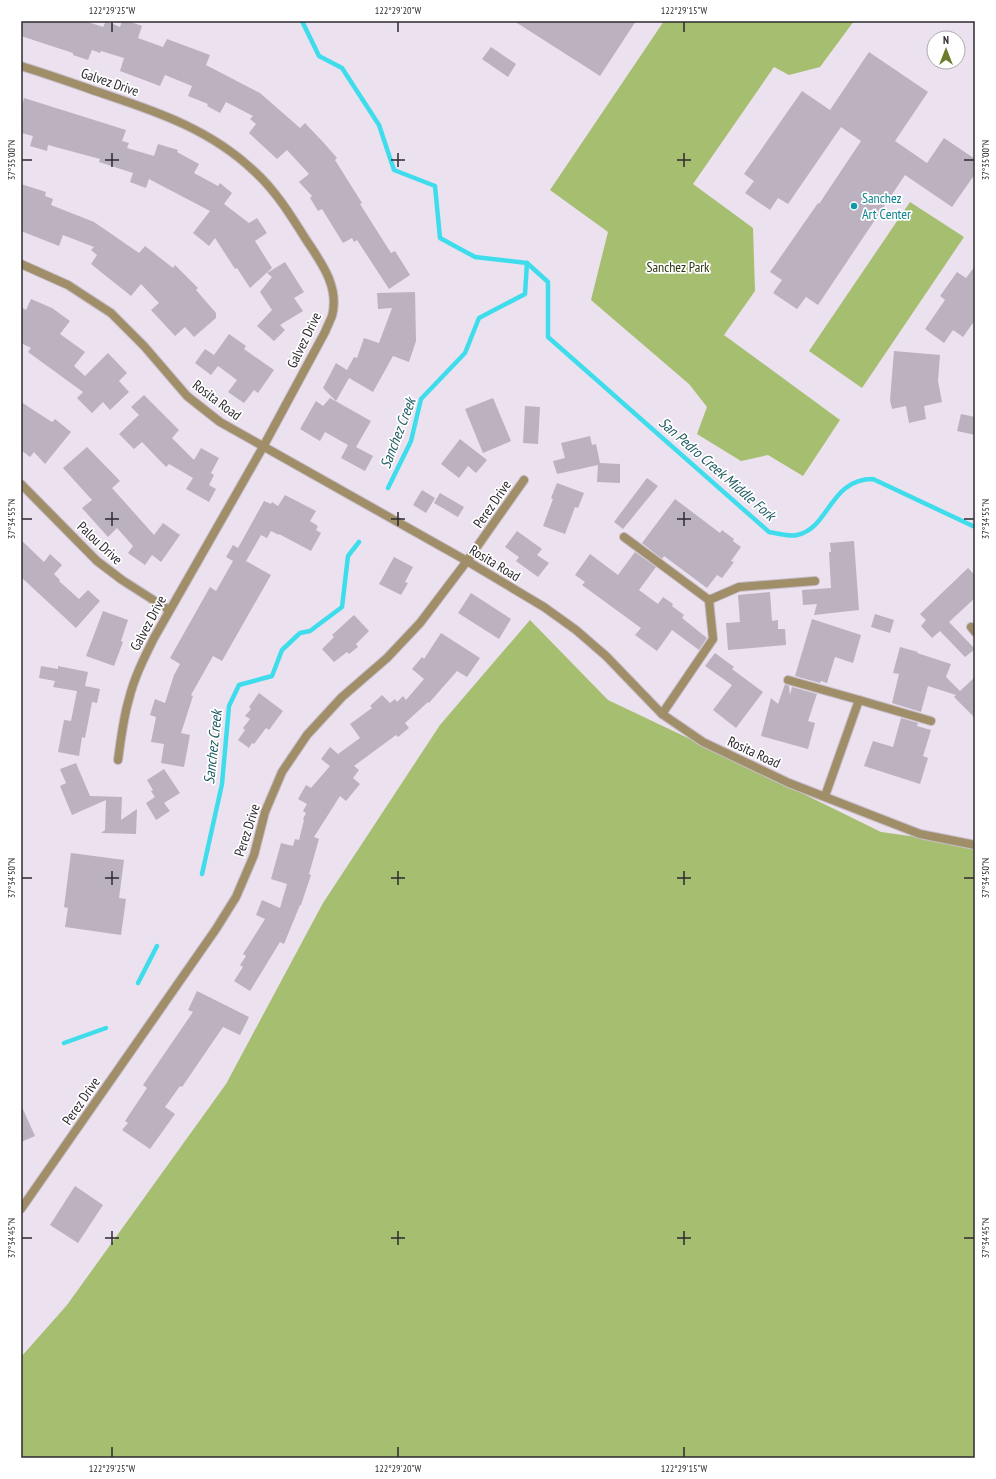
<svg xmlns="http://www.w3.org/2000/svg" width="996" height="1479" viewBox="0 0 996 1479" font-family="'PT Sans Narrow',sans-serif">
<rect width="100%" height="100%" fill="#ece1ef"/>
<g fill="#a6be70">
<path d="M 664,21 L 854,21 L 820,67 L 789,75 L 774,67 L 693,184 L 753,228 L 755,291 L 724,335 L 840,420 L 803,476 L 768,455 L 741,461 L 697,434 L 707,407 L 689,384 L 591,300 L 608,232 L 550,190 Z"/>
<path d="M 910,202 L 964,237 L 862,388 L 809,351 Z"/>
<path d="M 530,620 L 608,700 L 749,767 L 881,832 L 975,845 L 975,1458 L 21,1458 L 21,1357 L 67,1305 L 226,1084 L 323,903 L 440,725 Z"/>
</g>
<g fill="none" stroke-linecap="round" stroke-linejoin="round">
<g stroke="#3fddec" stroke-width="4.5">
<path d="M 302,21 L 319,56 L 342,68 L 379,125 L 394,170 L 435,186 L 440,238 L 475,257 L 527,263"/>
<path d="M 527,263 L 548,282 L 548,337 L 769,532 C 776,533 791,537 797,535 C 830,528 829,479 873,479 L 975,527"/>
<path d="M 388,488 L 411,441 L 421,399 L 465,353 L 479,318 L 525,294 L 527,263"/>
<path d="M 202,874 L 222,784 L 229,706 L 239,685 L 272,676 L 282,650 L 300,633 L 310,631 L 342,607 L 348,556 L 359,542"/>
<path d="M 138,983 L 157,946"/>
<path d="M 64,1043 L 106,1028"/>
</g>
</g>
<g fill="#bcb1be">
<path d="M 21,21 L 85,21 L 103,27 L 106,21 L 120,27 L 122,21 L 128,21 L 142,26 L 138,38 L 163,47 L 167,39 L 210,55 L 206,65 L 260,93 L 300,128 L 305,123 L 323,142 L 337,158 L 335,160 L 362,203 L 360,204 L 391,253 L 395,251 L 410,275 L 389,289 L 357,240 L 354,242 L 352,238 L 343,243 L 322,209 L 318,211 L 310,198 L 312,196 L 299,182 L 309,174 L 287,150 L 277,159 L 249,133 L 256,124 L 250,119 L 253,116 L 226,102 L 220,113 L 207,106 L 208,104 L 188,96 L 192,86 L 165,75 L 160,86 L 120,71 L 124,58 L 101,51 L 100,53 L 92,50 L 88,60 L 73,55 L 73,53 L 21,36 Z"/>
<path d="M 514,21 L 636,21 L 600,76 Z"/>
<path d="M 491,47 L 516,64 L 508,77 L 482,59 Z"/>
<path d="M 869,52 L 928,92 L 895,141 L 927,163 L 944,138 L 975,159 L 975,174 L 952,207 L 905,175 L 818,305 L 806,297 L 797,309 L 773,293 L 782,280 L 770,272 L 818,203 L 819,204 L 861,141 L 841,127 L 788,204 L 778,198 L 770,210 L 745,193 L 754,181 L 744,174 L 802,91 L 830,110 Z"/>
<path d="M 24,98 L 126,130 L 122,141 L 129,143 L 127,148 L 154,156 L 158,144 L 178,150 L 177,152 L 199,164 L 194,173 L 218,186 L 220,183 L 232,193 L 224,204 L 249,223 L 257,218 L 267,233 L 255,241 L 272,268 L 250,288 L 237,268 L 235,269 L 215,238 L 209,246 L 193,233 L 210,211 L 149,179 L 146,188 L 130,182 L 133,173 L 99,162 L 100,159 L 48,145 L 47,151 L 30,146 L 33,136 L 21,133 L 21,110 Z"/>
<path d="M 21,184 L 46,192 L 45,196 L 53,199 L 51,205 L 94,222 L 139,253 L 145,246 L 173,268 L 175,265 L 198,288 L 196,290 L 216,313 L 216,318 L 194,337 L 185,327 L 175,336 L 151,310 L 159,303 L 141,284 L 131,296 L 91,264 L 97,255 L 91,250 L 94,247 L 63,235 L 59,246 L 21,231 Z"/>
<path d="M 285,262 L 304,292 L 294,298 L 303,311 L 280,325 L 285,330 L 274,341 L 257,326 L 272,310 L 260,292 L 272,277 L 267,273 Z"/>
<path d="M 975,266 L 975,320 L 963,337 L 953,330 L 944,343 L 925,329 L 945,300 L 940,296 L 957,272 L 966,278 Z"/>
<path d="M 415,292 L 416,341 L 409,362 L 393,356 L 373,392 L 349,378 L 336,401 L 323,388 L 336,363 L 347,370 L 354,357 L 357,358 L 364,338 L 379,343 L 392,308 L 378,309 L 377,293 Z"/>
<path d="M 31,299 L 52,308 L 70,321 L 60,334 L 85,352 L 74,366 L 85,376 L 108,353 L 127,373 L 119,381 L 129,392 L 110,410 L 103,402 L 92,413 L 77,398 L 83,392 L 28,352 L 31,348 L 21,343 L 21,307 L 26,310 Z"/>
<path d="M 229,334 L 246,346 L 244,349 L 274,370 L 258,393 L 254,390 L 244,403 L 228,392 L 237,380 L 218,366 L 211,375 L 195,363 L 205,349 L 214,355 Z"/>
<path d="M 894,351 L 940,355 L 938,381 L 942,402 L 924,406 L 926,419 L 909,423 L 906,406 L 892,409 L 890,400 Z"/>
<path d="M 144,395 L 179,430 L 172,438 L 194,460 L 201,448 L 219,458 L 211,473 L 214,475 L 209,485 L 216,489 L 209,502 L 186,489 L 193,478 L 169,464 L 166,467 L 142,442 L 134,449 L 119,434 L 139,415 L 131,407 Z"/>
<path d="M 330,398 L 371,421 L 356,447 L 373,456 L 365,471 L 341,458 L 348,445 L 325,432 L 320,441 L 300,429 L 316,401 L 323,406 Z"/>
<path d="M 493,398 L 511,441 L 483,453 L 465,409 Z"/>
<path d="M 21,402 L 52,422 L 55,419 L 71,432 L 45,464 L 34,452 L 30,457 L 21,450 Z"/>
<path d="M 525,406 L 540,407 L 538,444 L 523,443 Z"/>
<path d="M 961,414 L 975,417 L 975,435 L 957,431 Z"/>
<path d="M 590,436 L 592,445 L 596,444 L 600,463 L 620,464 L 620,483 L 597,482 L 598,465 L 557,474 L 553,461 L 565,458 L 561,443 Z"/>
<path d="M 460,439 L 487,460 L 476,473 L 468,466 L 459,478 L 441,464 Z"/>
<path d="M 87,447 L 120,481 L 112,488 L 154,535 L 163,523 L 180,535 L 161,562 L 152,555 L 145,565 L 128,553 L 133,546 L 117,528 L 108,537 L 82,508 L 92,500 L 63,468 Z"/>
<path d="M 647,478 L 658,486 L 623,529 L 614,522 Z"/>
<path d="M 557,483 L 584,493 L 578,508 L 575,507 L 565,534 L 543,526 L 553,499 L 551,498 Z"/>
<path d="M 422,490 L 435,498 L 426,513 L 413,505 Z"/>
<path d="M 440,493 L 464,507 L 458,517 L 434,503 Z"/>
<path d="M 285,495 L 316,511 L 310,521 L 318,526 L 316,530 L 321,533 L 311,551 L 279,534 L 279,535 L 271,531 L 267,538 L 261,535 L 246,561 L 271,575 L 222,661 L 213,656 L 191,695 L 193,696 L 181,733 L 190,735 L 184,767 L 161,763 L 164,744 L 151,742 L 156,717 L 150,715 L 155,699 L 165,703 L 174,675 L 180,664 L 170,658 L 210,587 L 216,591 L 233,561 L 226,557 L 233,545 L 238,548 L 264,501 L 271,504 L 272,502 L 278,506 Z"/>
<path d="M 675,499 L 720,533 L 722,530 L 734,539 L 733,541 L 741,547 L 731,561 L 734,562 L 722,578 L 717,575 L 707,588 L 664,556 L 662,559 L 642,543 Z"/>
<path d="M 517,531 L 542,549 L 537,555 L 549,563 L 538,577 L 516,561 L 519,557 L 505,547 Z"/>
<path d="M 21,540 L 44,562 L 50,554 L 62,565 L 54,574 L 60,580 L 59,581 L 79,599 L 88,590 L 100,601 L 76,628 L 21,577 Z"/>
<path d="M 854,541 L 859,610 L 814,615 L 817,604 L 803,605 L 802,590 L 831,588 L 829,552 L 831,552 L 830,543 Z"/>
<path d="M 635,552 L 656,567 L 639,590 L 658,604 L 663,597 L 673,604 L 672,606 L 684,615 L 682,618 L 707,638 L 699,650 L 672,630 L 657,651 L 635,635 L 641,628 L 582,585 L 585,582 L 575,575 L 590,554 L 618,575 Z"/>
<path d="M 394,557 L 413,567 L 405,582 L 408,583 L 401,595 L 379,584 Z"/>
<path d="M 968,568 L 975,575 L 975,598 L 949,622 L 975,649 L 965,657 L 940,631 L 932,638 L 921,626 L 926,620 L 920,614 Z"/>
<path d="M 770,592 L 772,621 L 778,620 L 778,629 L 785,629 L 786,645 L 728,650 L 726,623 L 740,622 L 738,595 Z"/>
<path d="M 471,593 L 511,619 L 499,639 L 458,613 Z"/>
<path d="M 103,611 L 128,620 L 121,641 L 123,642 L 114,666 L 86,656 Z"/>
<path d="M 875,614 L 894,620 L 890,633 L 871,627 Z"/>
<path d="M 354,615 L 369,631 L 356,644 L 358,647 L 349,654 L 347,652 L 334,662 L 322,649 L 334,637 L 332,635 Z"/>
<path d="M 812,619 L 861,635 L 853,663 L 835,657 L 827,683 L 821,681 L 820,683 L 795,676 Z"/>
<path d="M 441,633 L 480,658 L 467,677 L 457,671 L 429,703 L 428,702 L 405,723 L 409,728 L 398,737 L 396,735 L 354,766 L 359,770 L 353,778 L 360,784 L 346,801 L 340,796 L 314,837 L 319,839 L 309,874 L 311,875 L 301,905 L 300,905 L 284,944 L 280,942 L 250,991 L 234,981 L 243,967 L 240,965 L 246,956 L 243,954 L 265,919 L 256,915 L 262,900 L 280,908 L 287,884 L 271,879 L 281,843 L 293,846 L 295,839 L 299,840 L 304,820 L 303,819 L 306,813 L 303,811 L 307,804 L 298,799 L 306,785 L 311,788 L 330,766 L 321,759 L 330,747 L 338,754 L 360,738 L 350,724 L 372,708 L 370,706 L 382,695 L 390,703 L 395,699 L 397,702 L 403,696 L 406,700 L 424,679 L 412,669 L 422,657 L 424,659 Z"/>
<path d="M 900,647 L 918,652 L 917,653 L 951,664 L 946,677 L 960,691 L 975,677 L 975,718 L 954,697 L 956,695 L 928,686 L 921,712 L 892,703 L 899,674 L 893,673 Z"/>
<path d="M 715,653 L 734,667 L 732,669 L 763,692 L 736,728 L 713,710 L 732,685 L 705,666 Z"/>
<path d="M 41,666 L 58,669 L 58,666 L 88,672 L 85,686 L 100,689 L 97,703 L 92,702 L 85,738 L 82,737 L 79,756 L 58,752 L 64,720 L 71,721 L 77,691 L 53,687 L 55,681 L 39,678 Z"/>
<path d="M 785,684 L 789,686 L 790,695 L 792,687 L 817,694 L 808,721 L 815,723 L 808,749 L 761,736 L 771,698 L 778,704 Z"/>
<path d="M 259,693 L 283,711 L 269,730 L 266,728 L 254,744 L 252,743 L 249,748 L 238,740 L 245,730 L 243,728 L 250,719 L 245,716 L 251,709 L 249,707 Z"/>
<path d="M 901,718 L 918,723 L 917,726 L 931,730 L 923,756 L 928,758 L 920,784 L 864,766 L 873,741 L 893,747 Z"/>
<path d="M 76,763 L 90,796 L 122,797 L 121,820 L 137,809 L 136,834 L 101,833 L 105,830 L 106,800 L 72,815 L 60,786 L 66,783 L 60,769 Z"/>
<path d="M 164,769 L 180,793 L 164,803 L 170,811 L 156,820 L 146,803 L 155,797 L 151,791 L 153,790 L 147,780 Z"/>
<path d="M 71,853 L 124,860 L 119,898 L 126,899 L 121,935 L 65,927 L 68,908 L 64,907 Z"/>
<path d="M 197,991 L 249,1017 L 240,1035 L 223,1027 L 182,1087 L 180,1086 L 165,1107 L 175,1114 L 150,1149 L 122,1130 L 128,1123 L 125,1121 L 147,1088 L 143,1085 L 193,1012 L 188,1010 Z"/>
<path d="M 21,1105 L 35,1136 L 21,1142 Z"/>
<path d="M 75,1186 L 103,1205 L 78,1243 L 50,1225 Z"/>
</g>
<g fill="none" stroke-linecap="round" stroke-linejoin="round">
<g stroke="#c6bcc9" stroke-width="10">
<g id="street">
<path d="M 21,66 C 50,75 78,85 107,95 C 161,113 212,131 254,171 C 275,190 290,214 305,238 C 320,261 340,286 332,316 C 330,321 327,327 325,332 L 263,447 L 154,638 C 144,658 134,678 129,699 C 123,719 121,739 118,760"/>
<path d="M 21,264 L 68,285 L 111,313 L 144,346 L 187,396 L 220,422 L 467,561 L 544,607 L 576,630 L 606,656 L 662,714 L 703,742 L 789,783 L 920,834 L 975,845"/>
<path d="M 21,484 L 97,561 L 122,580 L 169,610"/>
<path d="M 624,537 L 709,600 L 713,639 L 662,714"/>
<path d="M 709,600 L 739,587 L 815,581"/>
<path d="M 971,627 L 975,632"/>
<path d="M 788,680 L 859,700 L 825,796"/>
<path d="M 859,700 L 931,721"/>
<path d="M 21,1209 L 216,929 L 236,897 L 254,855 L 265,812 L 282,772 L 307,735 L 342,697 L 387,658 L 420,623 L 467,561 L 524,480"/>
</g>
</g>
<use href="#street" stroke="#a08e68" stroke-width="8"/>
</g>
<path fill="none" stroke="#2e2a2f" stroke-width="1.5" d="M 112,22 L 112,32M 398,22 L 398,32M 684,22 L 684,32M 112,153 L 112,167M 398,153 L 398,167M 684,153 L 684,167M 22,160 L 32,160M 105,160 L 119,160M 391,160 L 405,160M 677,160 L 691,160M 964,160 L 974,160M 112,512 L 112,526M 398,512 L 398,526M 684,512 L 684,526M 22,519 L 32,519M 105,519 L 119,519M 391,519 L 405,519M 677,519 L 691,519M 964,519 L 974,519M 112,871 L 112,885M 398,871 L 398,885M 684,871 L 684,885M 22,878 L 32,878M 105,878 L 119,878M 391,878 L 405,878M 677,878 L 691,878M 964,878 L 974,878M 112,1231 L 112,1245M 398,1231 L 398,1245M 684,1231 L 684,1245M 22,1238 L 32,1238M 105,1238 L 119,1238M 391,1238 L 405,1238M 677,1238 L 691,1238M 964,1238 L 974,1238M 112,1447 L 112,1457M 398,1447 L 398,1457M 684,1447 L 684,1457"/>
<circle fill="#0f9aa8" stroke="#fff" stroke-width="1.5" cx="854" cy="206" r="4"/>
<g text-anchor="middle" stroke-width="3.5" stroke-linejoin="round" paint-order="stroke">
<g font-size="14" fill="#2e2a2f" stroke="#fff">
<text transform="translate(110 82) rotate(19)" y="5">Galvez Drive</text>
<text transform="translate(304 340) rotate(-64)" y="5">Galvez Drive</text>
<text transform="translate(217 400) rotate(37)" y="5">Rosita Road</text>
<text transform="translate(492 504) rotate(-55)" y="5">Perez Drive</text>
<text transform="translate(100 543) rotate(43)" y="5">Palou Drive</text>
<text transform="translate(495 563) rotate(31)" y="5">Rosita Road</text>
<text transform="translate(148 623) rotate(-62)" y="5">Galvez Drive</text>
<text transform="translate(754 752) rotate(25)" y="5">Rosita Road</text>
<text transform="translate(247 830) rotate(-72)" y="5">Perez Drive</text>
<text transform="translate(81 1101) rotate(-55)" y="5">Perez Drive</text>
</g>
<g font-size="14" fill="#0d838f" stroke="#fff" text-anchor="start">
<text x="862" y="203">Sanchez<tspan x="862" dy="16">Art Center</tspan></text>
</g>
<g font-size="14" fill="#2b360d" stroke="#fff">
<text x="678" y="272">Sanchez Park</text>
</g>
<g font-size="15" font-style="italic" fill="#1f5d63" stroke="#fff">
<text transform="translate(398 433) rotate(-69)" y="5">Sanchez Creek</text>
<text transform="translate(717 469) rotate(41)" y="5">San Pedro Creek Middle Fork</text>
<text transform="translate(213 747) rotate(-84)" y="5">Sanchez Creek</text>
</g>
</g>
<rect width="996" height="1479" fill="none" stroke="#ffffff" stroke-width="44"/>
<g transform="translate(946 50)"><circle r="19" fill="#ffffff" stroke="#abaaac"/>
<path d="M0-3L7 15L0 10L-7 15Z" fill="#6b7d2c"/>
<text y="-6" font-size="11" font-weight="bold" text-anchor="middle" fill="#2e2a2f">N</text>
</g>
<rect x="22" y="22" width="952" height="1435" fill="none" stroke="#2e2a2f" stroke-width="1.5"/>
<g font-size="10" text-anchor="middle" fill="#2e2a2f">
<text x="112" y="14">122°29'25"W</text>
<text x="398" y="14">122°29'20"W</text>
<text x="684" y="14">122°29'15"W</text>
<text transform="translate(11 160) rotate(-90)" y="4">37°35'00"N</text>
<text transform="translate(985 160) rotate(-90)" y="4">37°35'00"N</text>
<text transform="translate(11 519) rotate(-90)" y="4">37°34'55"N</text>
<text transform="translate(985 519) rotate(-90)" y="4">37°34'55"N</text>
<text transform="translate(11 878) rotate(-90)" y="4">37°34'50"N</text>
<text transform="translate(985 878) rotate(-90)" y="4">37°34'50"N</text>
<text transform="translate(11 1238) rotate(-90)" y="4">37°34'45"N</text>
<text transform="translate(985 1238) rotate(-90)" y="4">37°34'45"N</text>
<text x="112" y="1472">122°29'25"W</text>
<text x="398" y="1472">122°29'20"W</text>
<text x="684" y="1472">122°29'15"W</text>
</g>
</svg>
